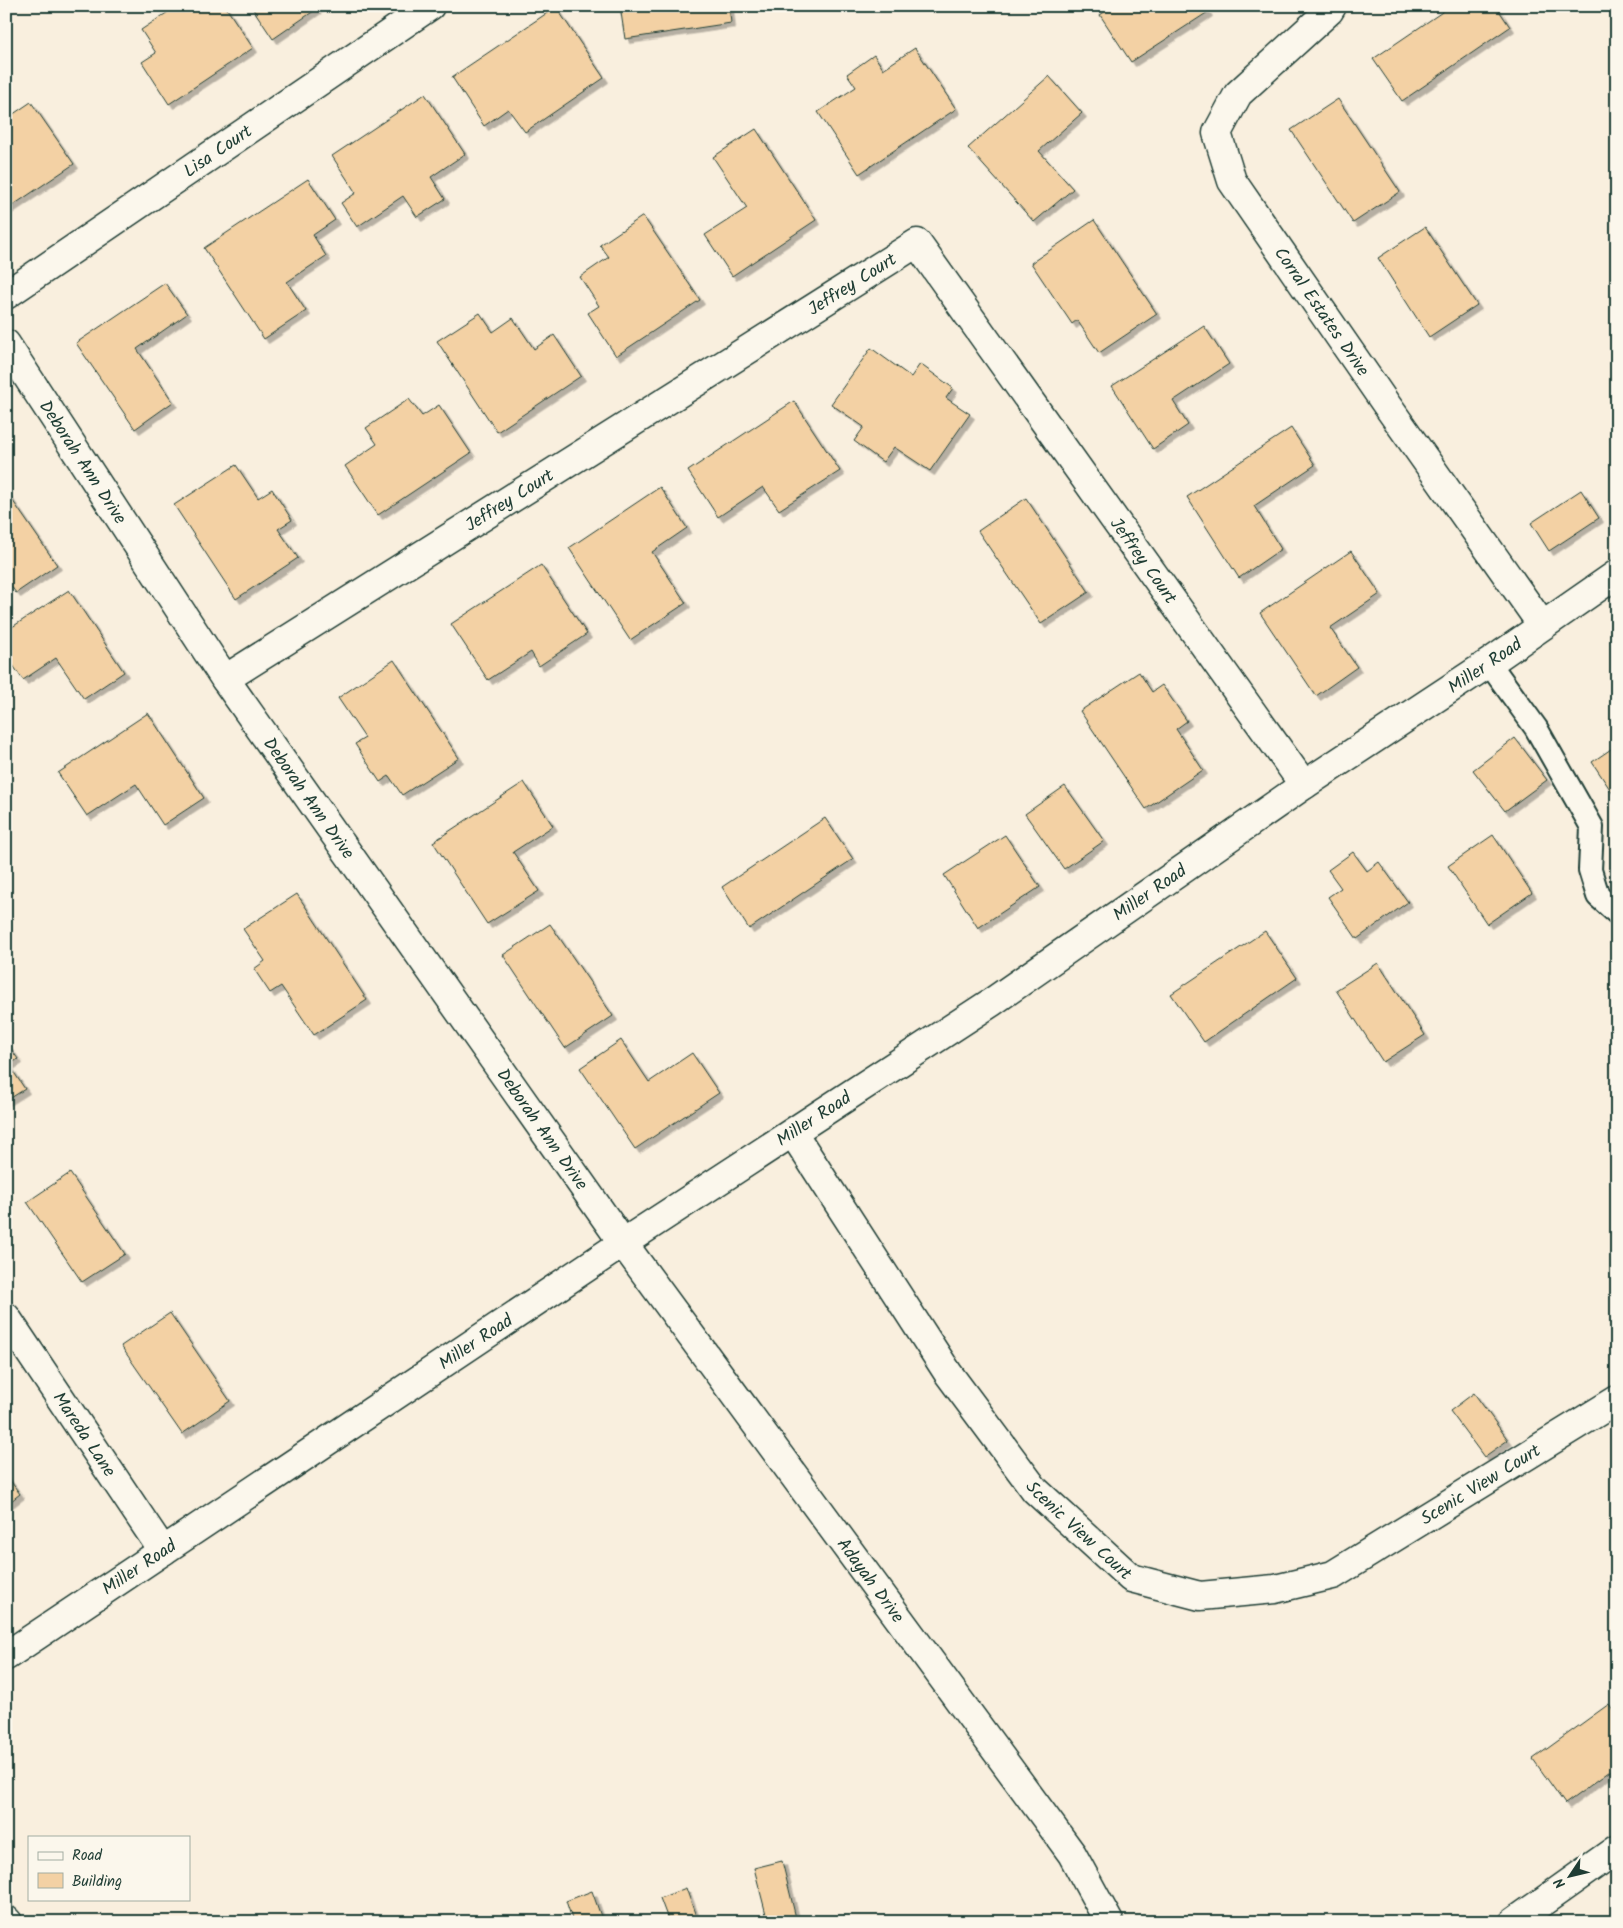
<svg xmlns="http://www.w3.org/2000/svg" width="1623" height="1928" viewBox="0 0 1623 1928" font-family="Kalam,sans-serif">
<defs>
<filter id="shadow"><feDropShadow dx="4.5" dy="4.5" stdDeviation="0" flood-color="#0004"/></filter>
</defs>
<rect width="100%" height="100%" fill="#f9efde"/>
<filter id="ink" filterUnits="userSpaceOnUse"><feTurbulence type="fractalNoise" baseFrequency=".02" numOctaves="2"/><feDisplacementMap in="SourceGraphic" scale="10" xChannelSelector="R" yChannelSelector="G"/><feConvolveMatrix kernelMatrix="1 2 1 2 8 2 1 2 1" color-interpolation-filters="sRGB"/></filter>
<g filter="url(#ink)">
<g fill="#f3d1a4" stroke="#1f3d34" filter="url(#shadow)">
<path d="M 165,6 L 225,6 L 253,48 L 169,104 L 142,62 L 156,53 L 141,30 L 168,12 Z"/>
<path d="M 251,6 L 321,6 L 273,39 Z"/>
<path d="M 620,6 L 729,6 L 731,23 L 625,39 Z"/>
<path d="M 1113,6 L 1204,6 L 1208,12 L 1131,62 L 1100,15 Z"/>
<path d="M 1451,6 L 1496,6 L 1510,27 L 1402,101 L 1373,59 Z"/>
<path d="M 556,7 L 604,78 L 525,132 L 508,109 L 484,126 L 452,77 Z"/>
<path d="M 915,48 L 956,109 L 859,174 L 818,112 L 856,87 L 847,74 L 874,55 L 883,69 Z"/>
<path d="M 1049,76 L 1082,113 L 1039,151 L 1073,189 L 1034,222 L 968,148 Z"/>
<path d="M 425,94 L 465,154 L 431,177 L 445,199 L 417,217 L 403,196 L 357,227 L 341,203 L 356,193 L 332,156 Z"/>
<path d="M 1338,99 L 1400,192 L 1353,223 L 1291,130 Z"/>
<path d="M 31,102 L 74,164 L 6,210 L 6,119 Z"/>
<path d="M 756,129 L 816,220 L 732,276 L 705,235 L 747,208 L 713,157 Z"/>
<path d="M 308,179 L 335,220 L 313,235 L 326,256 L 287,282 L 306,311 L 264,339 L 204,248 Z"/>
<path d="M 643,216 L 700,300 L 616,356 L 588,313 L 599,306 L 580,277 L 609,257 L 600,245 Z"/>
<path d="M 1094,220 L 1157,314 L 1099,353 L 1077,320 L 1072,324 L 1031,263 Z"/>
<path d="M 1425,227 L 1477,305 L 1429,337 L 1378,258 Z"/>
<path d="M 165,283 L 187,314 L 137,349 L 173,402 L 135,429 L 76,343 Z"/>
<path d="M 480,313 L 493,332 L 513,318 L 534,349 L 554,335 L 581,376 L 497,432 L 437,341 Z"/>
<path d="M 1204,326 L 1229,364 L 1173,401 L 1188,425 L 1153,449 L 1112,386 Z"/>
<path d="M 871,348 L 911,377 L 920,364 L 953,388 L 946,398 L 970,414 L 930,471 L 894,447 L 883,462 L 854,441 L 864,427 L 831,404 Z"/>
<path d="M 409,399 L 422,416 L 439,405 L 471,453 L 378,515 L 345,466 L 377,444 L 366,428 Z"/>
<path d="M 794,401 L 840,471 L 779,510 L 763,487 L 718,517 L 688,471 Z"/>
<path d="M 1291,428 L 1315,465 L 1254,506 L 1281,549 L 1239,578 L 1187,497 Z"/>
<path d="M 236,465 L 258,498 L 272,489 L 292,520 L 278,529 L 298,558 L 236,599 L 174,505 Z"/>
<path d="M 660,487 L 687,528 L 652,552 L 686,603 L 630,640 L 569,548 Z"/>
<path d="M 1581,490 L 1599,518 L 1549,551 L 1531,523 Z"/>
<path d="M 6,491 L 57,565 L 16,593 L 6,579 Z"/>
<path d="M 1026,498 L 1089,592 L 1041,624 L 978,531 Z"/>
<path d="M 1351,551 L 1380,594 L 1330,628 L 1357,667 L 1316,696 L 1260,613 Z"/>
<path d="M 541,565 L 587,634 L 539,666 L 531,652 L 488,680 L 451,624 Z"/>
<path d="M 69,590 L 124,672 L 84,699 L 56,658 L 23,680 L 6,655 L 6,631 Z"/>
<path d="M 394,660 L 459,758 L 402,795 L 389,776 L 380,782 L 355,744 L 365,738 L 338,698 Z"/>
<path d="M 1139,672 L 1152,692 L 1162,685 L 1187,721 L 1176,729 L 1203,770 L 1146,809 L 1080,711 Z"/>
<path d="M 148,713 L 204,798 L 163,825 L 136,784 L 87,816 L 58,773 Z"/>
<path d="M 1515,738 L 1547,780 L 1505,811 L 1473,770 Z"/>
<path d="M 1617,745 L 1617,800 L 1592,762 Z"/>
<path d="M 524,782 L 553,826 L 513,852 L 539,891 L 487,924 L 433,842 Z"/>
<path d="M 1065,786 L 1104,841 L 1064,869 L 1025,814 Z"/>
<path d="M 825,818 L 853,859 L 749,929 L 722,887 Z"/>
<path d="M 1005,835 L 1040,887 L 978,928 L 944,875 Z"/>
<path d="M 1493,835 L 1532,893 L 1487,924 L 1448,866 Z"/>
<path d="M 1353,852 L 1367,871 L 1379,862 L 1408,902 L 1357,939 L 1328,897 L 1341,888 L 1328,870 Z"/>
<path d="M 297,894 L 367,1000 L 314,1035 L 281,986 L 270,993 L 254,969 L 265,961 L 243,929 Z"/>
<path d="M 550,924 L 613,1016 L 565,1048 L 503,955 Z"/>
<path d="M 1265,931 L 1297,978 L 1204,1042 L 1171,994 Z"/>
<path d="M 1378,963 L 1425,1035 L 1383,1062 L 1336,990 Z"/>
<path d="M 621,1040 L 649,1082 L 692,1053 L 719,1093 L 635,1149 L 580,1068 Z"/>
<path d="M 6,1042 L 18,1059 L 9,1065 L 25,1089 L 6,1101 Z"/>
<path d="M 70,1173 L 125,1254 L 82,1282 L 27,1202 Z"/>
<path d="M 170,1313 L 230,1401 L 182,1434 L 121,1346 Z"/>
<path d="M 1474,1393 L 1508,1440 L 1484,1457 L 1450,1411 Z"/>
<path d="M 6,1475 L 20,1494 L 6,1505 Z"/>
<path d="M 1609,1704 L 1617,1715 L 1617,1766 L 1565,1804 L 1533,1759 Z"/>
<path d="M 782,1861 L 797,1922 L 768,1922 L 754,1868 Z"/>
<path d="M 686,1888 L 698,1922 L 669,1922 L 660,1898 Z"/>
<path d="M 592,1891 L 603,1922 L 573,1922 L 566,1901 Z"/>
</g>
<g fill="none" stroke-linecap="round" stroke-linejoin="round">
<g stroke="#1f3d34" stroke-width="26">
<path id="lane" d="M 1489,663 L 1536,728 L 1592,827 L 1590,870 L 1598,896 L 1617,913"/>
</g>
<g stroke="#1f3d34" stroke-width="31">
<g id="street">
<path id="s1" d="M 1332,6 L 1329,11 L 1238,94 L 1217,133 L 1232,181 L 1386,404 L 1542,625"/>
<path id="s2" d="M 6,295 L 430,6"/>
<path id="s3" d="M 6,344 L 225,679 L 623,1243 L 1072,1854 L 1109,1922"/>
<path id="s4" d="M 225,679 L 917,243 L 1304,785"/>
<path id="s5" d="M 793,1133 L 948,1373 L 1035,1490 L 1131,1578 L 1200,1596 L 1275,1589 L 1333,1575 L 1617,1400"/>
<path id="s6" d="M 6,1317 L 163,1551"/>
<path d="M 6,1920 L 8,1922"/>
<path d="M 1514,1922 L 1617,1849"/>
</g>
</g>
<g stroke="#1f3d34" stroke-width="31">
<g id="secondary">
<path id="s7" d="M 6,1656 L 623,1243 L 992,1002 L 1304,785 L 1489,663 L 1617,574"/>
</g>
</g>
<use href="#lane" stroke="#fbf7ec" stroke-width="22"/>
<use href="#street" stroke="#fbf7ec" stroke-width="28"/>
<use href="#secondary" stroke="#fbf7ec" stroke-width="28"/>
</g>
</g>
<g text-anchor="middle" stroke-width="4" stroke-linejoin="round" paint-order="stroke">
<g font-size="18" fill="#1f3d34" stroke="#fbf7ec">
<text dy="6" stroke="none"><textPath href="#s2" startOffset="256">Lisa Court</textPath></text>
<text dy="6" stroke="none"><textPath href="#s4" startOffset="741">Jeffrey Court</textPath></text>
<text dy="6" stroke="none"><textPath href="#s1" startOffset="382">Corral Estates Drive</textPath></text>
<text dy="6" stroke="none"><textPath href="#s3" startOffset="141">Deborah Ann Drive</textPath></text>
<text dy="6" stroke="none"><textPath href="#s4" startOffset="336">Jeffrey Court</textPath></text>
<text dy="6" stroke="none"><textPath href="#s4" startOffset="1208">Jeffrey Court</textPath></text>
<text dy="6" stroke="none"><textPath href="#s7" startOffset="1780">Miller Road</textPath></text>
<text dy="6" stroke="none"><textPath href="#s3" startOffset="546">Deborah Ann Drive</textPath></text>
<text dy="6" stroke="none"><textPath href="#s7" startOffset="1375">Miller Road</textPath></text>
<text dy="6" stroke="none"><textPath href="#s7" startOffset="970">Miller Road</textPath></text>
<text dy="6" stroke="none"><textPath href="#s3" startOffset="951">Deborah Ann Drive</textPath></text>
<text dy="6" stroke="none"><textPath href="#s7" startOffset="565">Miller Road</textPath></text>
<text dy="6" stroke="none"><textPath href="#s6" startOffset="141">Mareda Lane</textPath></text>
<text dy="6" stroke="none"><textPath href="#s5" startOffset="941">Scenic View Court</textPath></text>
<text dy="6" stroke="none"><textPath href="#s5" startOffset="491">Scenic View Court</textPath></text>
<text dy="6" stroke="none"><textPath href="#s7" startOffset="160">Miller Road</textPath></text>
<text dy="6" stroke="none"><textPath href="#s3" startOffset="1509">Adayah Drive</textPath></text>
</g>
</g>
<rect width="1623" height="1928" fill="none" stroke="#fbf7ec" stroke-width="25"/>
<rect x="12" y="12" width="1598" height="1903" fill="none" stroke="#1f3d34" stroke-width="2" filter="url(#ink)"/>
<rect x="28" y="1836" width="162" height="65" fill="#fbf7ec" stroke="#a3ada2"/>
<rect x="38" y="1852" width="25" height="8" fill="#fbf7ec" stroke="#a3ada2"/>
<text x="72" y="1860" font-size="15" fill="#1f3d34">Road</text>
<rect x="38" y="1873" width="25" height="15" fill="#f3d1a4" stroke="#a3ada2"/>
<text x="72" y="1886" font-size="15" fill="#1f3d34">Building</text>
<g transform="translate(1570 1876) rotate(235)" stroke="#fbf7ec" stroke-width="4" paint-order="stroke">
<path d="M0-4L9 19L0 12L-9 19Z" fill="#1f3d34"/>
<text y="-8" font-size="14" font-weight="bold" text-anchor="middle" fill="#1f3d34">N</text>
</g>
</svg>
